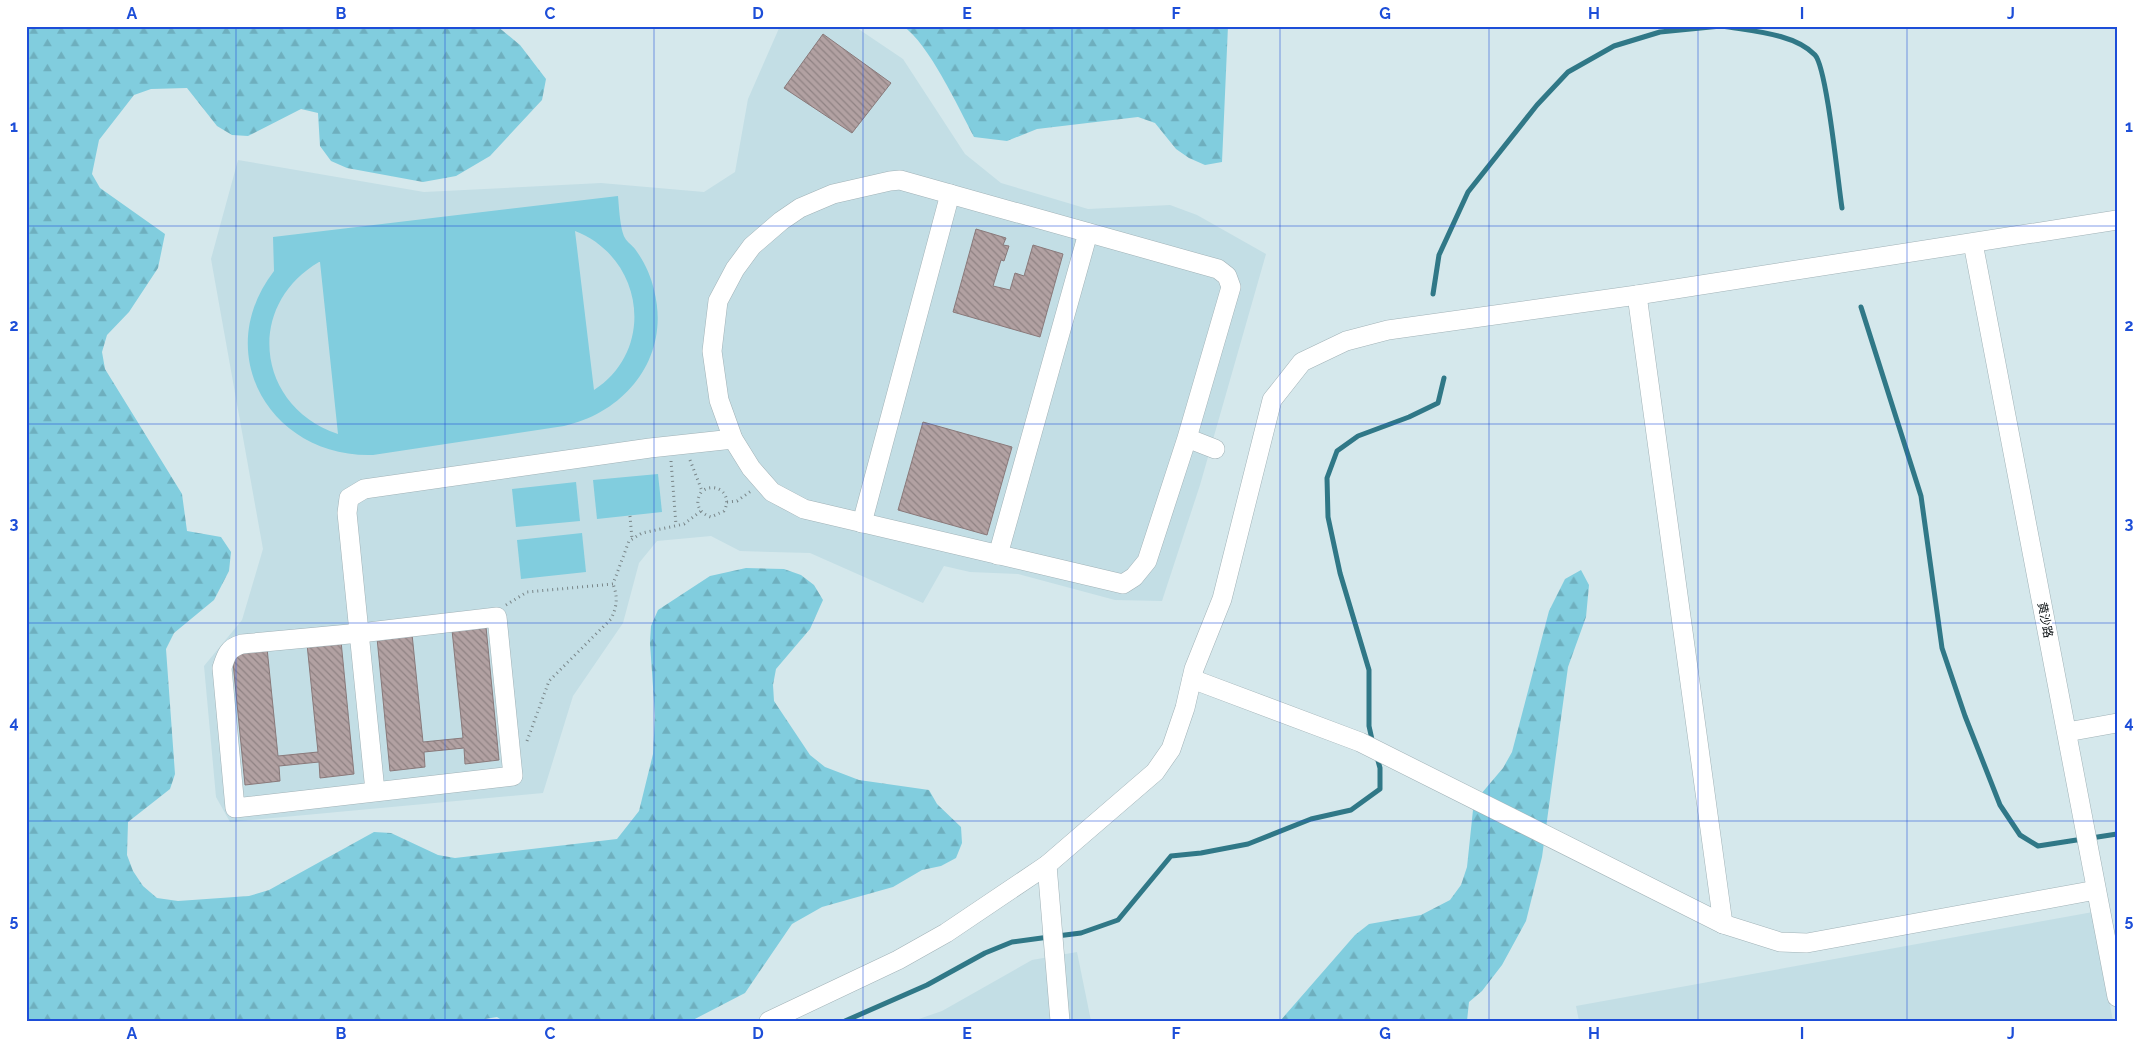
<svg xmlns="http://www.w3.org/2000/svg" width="2143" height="1047" viewBox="0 0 2143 1047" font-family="Raleway,'Noto Sans SC',sans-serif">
<defs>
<pattern id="forest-firs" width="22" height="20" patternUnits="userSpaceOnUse" patternTransform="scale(1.25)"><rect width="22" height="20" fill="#81cdde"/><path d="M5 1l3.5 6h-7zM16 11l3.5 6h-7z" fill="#6eafbe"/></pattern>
<pattern id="building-back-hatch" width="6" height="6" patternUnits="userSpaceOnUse" patternTransform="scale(1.25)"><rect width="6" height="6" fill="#b2a1a2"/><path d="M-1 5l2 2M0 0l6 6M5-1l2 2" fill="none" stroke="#8f8283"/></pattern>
</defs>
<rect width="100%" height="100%" fill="#d5e8ec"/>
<g fill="#c3dee5">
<path d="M 780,26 L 854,26 L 903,59 L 965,154 L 1001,183 L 1088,209 L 1170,205 L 1197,215 L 1266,254 L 1200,485 L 1162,601 L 1115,600 L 1018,574 L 970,572 L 944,566 L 923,603 L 810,553 L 740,551 L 711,536 L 657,541 L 639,563 L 623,623 L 573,696 L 543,793 L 230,822 L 216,797 L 204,666 L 242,620 L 263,549 L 211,259 L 238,160 L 424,192 L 601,183 L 704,192 L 735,172 L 748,99 Z"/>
<path d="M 2093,912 L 2113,1021 L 1579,1021 L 1576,1006 Z"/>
<path d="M 1077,952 L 1091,1021 L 913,1021 L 942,1011 L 1032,960 Z"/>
</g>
<g fill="url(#forest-firs)">
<path d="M 26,26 L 497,26 L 520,45 L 546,79 L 542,100 L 490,156 L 456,176 L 423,182 L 347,168 L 331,161 L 320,146 L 318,113 L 301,109 L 248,136 L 232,135 L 217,126 L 187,88 L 151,89 L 134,95 L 99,140 L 92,174 L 100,188 L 165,234 L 158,268 L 129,312 L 107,335 L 102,352 L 105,369 L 182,494 L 187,531 L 221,537 L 231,552 L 229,571 L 214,600 L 174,633 L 166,649 L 175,774 L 170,789 L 128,822 L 127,855 L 133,871 L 143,886 L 157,898 L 178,901 L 249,896 L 269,890 L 374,832 L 391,833 L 438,855 L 455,858 L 617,839 L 639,811 L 653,754 L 655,716 L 650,643 L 651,626 L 658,610 L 710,576 L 746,568 L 784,569 L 801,575 L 814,585 L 823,600 L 810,629 L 776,669 L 773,685 L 774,701 L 810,755 L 825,767 L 859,780 L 929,790 L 937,804 L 961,827 L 962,843 L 956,858 L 941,866 L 922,870 L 893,887 L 822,907 L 792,924 L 745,993 L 691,1021 L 503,1021 L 497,1017 L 473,1021 L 26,1021 Z"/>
<path d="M 903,26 L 1228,26 L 1222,162 L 1205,165 L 1189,158 L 1176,149 L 1155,123 L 1138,117 L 1037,129 L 1007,141 L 974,137 C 958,107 929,44 903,26 Z"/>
<path d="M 1581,570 L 1589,585 L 1586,617 L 1568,667 L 1542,857 L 1526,921 L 1502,965 L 1482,991 L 1469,1002 L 1467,1021 L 1280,1021 L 1355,935 L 1369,924 L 1421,915 L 1450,900 L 1461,885 L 1467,867 L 1473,810 L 1481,794 L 1503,768 L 1512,752 L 1549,611 L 1565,579 Z"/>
</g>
<g fill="#81cdde" fill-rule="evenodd">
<path d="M 618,196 C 619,207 620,229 625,238 C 627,242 632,245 635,249 C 644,261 651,276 654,290 C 671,356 627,412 564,426 L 373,455 C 271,458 210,354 274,271 L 273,237 ZM 575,231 C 643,257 657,349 594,390 ZM 319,262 L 320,262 L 338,434 C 257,407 244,306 319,262 Z"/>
<path d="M 658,474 L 662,512 L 597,519 L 593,480 Z"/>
<path d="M 576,482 L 580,521 L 516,527 L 512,489 Z"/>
<path d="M 582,533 L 586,572 L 521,579 L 517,540 Z"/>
</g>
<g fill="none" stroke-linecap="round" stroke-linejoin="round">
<g stroke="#307887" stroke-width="5">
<path d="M 1722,26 C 1750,31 1794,33 1815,55 C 1827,68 1838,183 1842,208"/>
<path d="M 1433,294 L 1439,255 L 1468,192 L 1537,105 L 1568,72 L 1614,46 L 1660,32 L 1721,26"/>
<path d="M 1861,307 L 1921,496 L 1942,648 L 1965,716 L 2000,805 L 2020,835 L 2038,846 L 2083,839"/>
<path d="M 1373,744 L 1369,726 L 1369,670 L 1340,573 L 1328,517 L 1327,478 L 1337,451 L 1358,436 L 1409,417 L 1438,403 L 1444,378"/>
<path d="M 2091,838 L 2117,834"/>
<path d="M 1057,936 L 1081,933 L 1118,920 L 1171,856 L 1201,853 L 1248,844 L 1311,819 L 1351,810 L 1380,789 L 1380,768 L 1377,757"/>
<path d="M 845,1021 L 927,985 L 985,953 L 1012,942 L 1049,937"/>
</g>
</g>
<g fill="url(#building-back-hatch)" stroke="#89797a">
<path d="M 823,34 L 891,83 L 852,133 L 784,88 Z"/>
<path d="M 976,229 L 1006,238 L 1003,245 L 1009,246 L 1004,261 L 1001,260 L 993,286 L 1010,290 L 1015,273 L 1024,276 L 1033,245 L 1063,254 L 1040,337 L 953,312 Z"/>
<path d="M 923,422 L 1012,447 L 987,535 L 898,510 Z"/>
<path d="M 486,627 L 499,760 L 465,764 L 464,748 L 424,752 L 425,767 L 390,771 L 377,638 L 412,634 L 423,742 L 463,738 L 452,630 Z"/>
<path d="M 341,641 L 354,774 L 320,778 L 319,762 L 279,766 L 280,781 L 245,785 L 232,652 L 267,648 L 278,756 L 318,752 L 307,644 Z"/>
</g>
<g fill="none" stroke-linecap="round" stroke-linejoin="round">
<g stroke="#a1b2b7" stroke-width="20">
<g id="minor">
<path d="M 1973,243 L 2117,997"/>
<path d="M 1637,295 L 1723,924"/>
<path d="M 1187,438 L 1147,561 L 1134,577 L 1123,584 L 804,509 L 772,492 L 751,468 L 733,439 L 719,400 L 712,351 L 718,301 L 735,269 L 752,246 L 781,221 L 800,208 L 833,194 L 890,181 L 900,180 L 1218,269 L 1227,276 L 1231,287 L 1187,438 L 1215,449"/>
<path d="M 862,523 L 950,194"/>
<path d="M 998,555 L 1088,233"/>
<path d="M 497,617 L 513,776 L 235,808 L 222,668 C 226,655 228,648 242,644 L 360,633 Z"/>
<path d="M 1192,679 L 1360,742 L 1723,924 L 1780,942 L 1807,943 L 2096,890"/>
<path d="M 2067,732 L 2117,723"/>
<path d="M 375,791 L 347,513 L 349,498 L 364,489 L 650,448 L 733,439"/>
<path d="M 1047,865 L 1060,1021"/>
<path d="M 769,1021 L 898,960 L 946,933 L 1047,865 L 1155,772 L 1171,749 L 1185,708 L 1194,669 L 1222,599 L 1272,400 L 1302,362 L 1346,341 L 1388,330 L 1637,295 L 2117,220"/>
</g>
</g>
<g stroke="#798689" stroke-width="3" stroke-dasharray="1 4" stroke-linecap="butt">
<path d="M 690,460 L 702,491 C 694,502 698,513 711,517 L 724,511 C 733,495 717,481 702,491"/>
<path d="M 671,461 L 676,525"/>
<path d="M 727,502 L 737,501 L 751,491"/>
<path d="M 630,516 L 632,539"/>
<path d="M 506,605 L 527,592 L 613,584 L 629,541 L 642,533 L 684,524 L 701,511"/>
<path d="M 527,741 L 549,681 L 611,619 C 617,607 618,597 613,584"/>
</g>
<use href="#minor" stroke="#fff" stroke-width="19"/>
</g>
<path fill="none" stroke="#1d4ed8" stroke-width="1" stroke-opacity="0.55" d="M 236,26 L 236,1021M 445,26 L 445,1021M 654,26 L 654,1021M 863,26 L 863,1021M 1072,26 L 1072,1021M 1280,26 L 1280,1021M 1489,26 L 1489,1021M 1698,26 L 1698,1021M 1907,26 L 1907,1021M 26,226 L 2117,226M 26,424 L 2117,424M 26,623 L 2117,623M 26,821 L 2117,821"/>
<g text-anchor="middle" stroke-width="4" stroke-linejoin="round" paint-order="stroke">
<g font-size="12" fill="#0b1113" stroke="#fff">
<text transform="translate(2045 620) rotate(79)" y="4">黄沙路</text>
</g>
</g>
<rect width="2143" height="1047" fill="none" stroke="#ffffff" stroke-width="55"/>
<rect x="28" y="28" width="2088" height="992" fill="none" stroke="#1d4ed8" stroke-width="2"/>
<g font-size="16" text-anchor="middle" font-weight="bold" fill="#1d4ed8">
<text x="132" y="19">A</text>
<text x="341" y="19">B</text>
<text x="550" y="19">C</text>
<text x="758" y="19">D</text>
<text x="967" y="19">E</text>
<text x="1176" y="19">F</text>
<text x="1385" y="19">G</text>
<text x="1594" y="19">H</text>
<text x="1802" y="19">I</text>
<text x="2011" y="19">J</text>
<text x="14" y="132">1</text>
<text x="2129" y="132">1</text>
<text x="14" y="331">2</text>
<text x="2129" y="331">2</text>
<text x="14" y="529">3</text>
<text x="2129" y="529">3</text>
<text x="14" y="728">4</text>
<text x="2129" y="728">4</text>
<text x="14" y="926">5</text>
<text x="2129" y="926">5</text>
<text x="132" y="1039">A</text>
<text x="341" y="1039">B</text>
<text x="550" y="1039">C</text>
<text x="758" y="1039">D</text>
<text x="967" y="1039">E</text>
<text x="1176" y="1039">F</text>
<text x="1385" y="1039">G</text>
<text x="1594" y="1039">H</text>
<text x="1802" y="1039">I</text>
<text x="2011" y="1039">J</text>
</g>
</svg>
